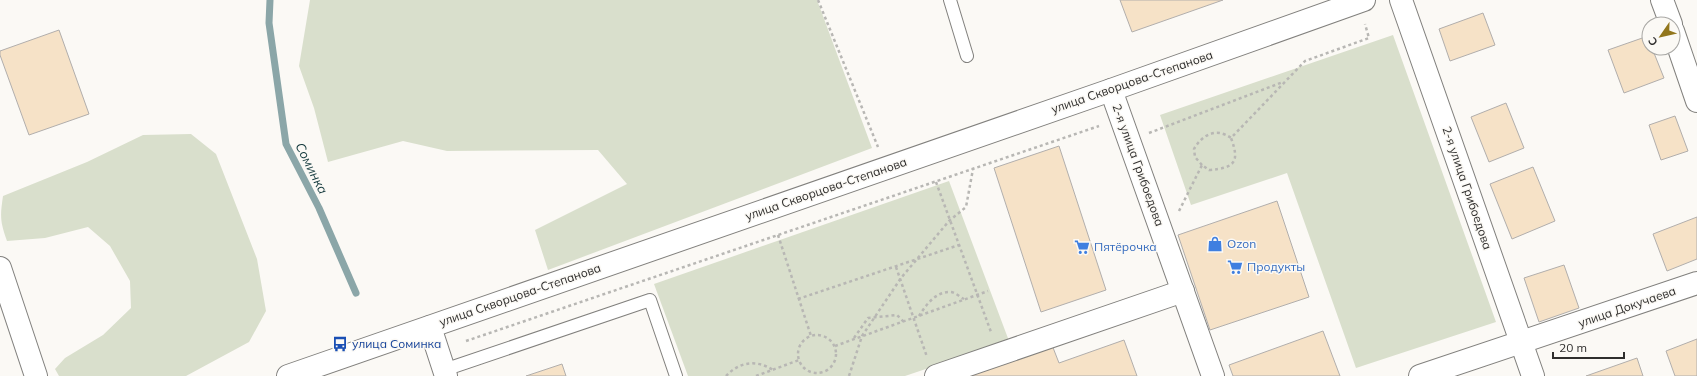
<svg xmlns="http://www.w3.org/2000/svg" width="1697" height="376" viewBox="0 0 1697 376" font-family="Mulish,sans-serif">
<rect width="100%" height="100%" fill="#fbf9f5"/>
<g fill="#d9dfcc">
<path d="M 310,0 L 817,0 L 872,148 L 548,270 L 535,230 L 627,184 L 598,150 L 447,151 L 403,141 L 328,162 L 314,108 L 299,66 Z"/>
<path d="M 1393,35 L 1496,322 L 1356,368 L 1287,173 L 1191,205 L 1160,115 Z"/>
<path d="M 191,134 L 216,154 L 257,259 L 266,311 L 249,342 L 186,376 L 59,376 L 55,369 L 65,358 L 103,335 L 131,308 L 130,281 L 110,246 L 88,227 L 45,238 L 7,241 C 0,221 0,217 3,196 L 87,162 L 143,135 Z"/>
<path d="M 949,181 L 1009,341 L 905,376 L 688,376 L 654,284 Z"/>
</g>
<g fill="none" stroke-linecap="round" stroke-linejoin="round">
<path stroke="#8ba6a8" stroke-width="7" d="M 270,0 L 269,23 L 286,144 L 319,208 L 356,293"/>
</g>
<g fill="#f6e2c7" stroke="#b1aeac">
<path d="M 1120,0 L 1223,0 L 1132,32 Z"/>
<path d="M 1483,13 L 1495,45 L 1450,61 L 1439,29 Z"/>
<path d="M 59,30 L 89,114 L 29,135 L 0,55 L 0,51 Z"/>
<path d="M 1648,36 L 1649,48 L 1652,48 L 1664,78 L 1624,93 L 1608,50 Z"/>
<path d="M 1506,103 L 1524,148 L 1489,162 L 1471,117 Z"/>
<path d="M 1675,116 L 1688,151 L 1661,160 L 1649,125 Z"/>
<path d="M 1059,146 L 1106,290 L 1041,312 L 994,168 Z"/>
<path d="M 1533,167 L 1555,221 L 1512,239 L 1490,184 Z"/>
<path d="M 1277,201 L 1309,297 L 1210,330 L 1178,235 Z"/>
<path d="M 1697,217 L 1697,259 L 1667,271 L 1653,234 Z"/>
<path d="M 1564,265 L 1579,308 L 1539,322 L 1524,278 Z"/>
<path d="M 1323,331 L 1340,376 L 1233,376 L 1229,365 Z"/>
<path d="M 1697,339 L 1697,376 L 1675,376 L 1666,351 Z"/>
<path d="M 1124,340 L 1137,376 L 959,376 L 1052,345 L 1059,363 Z"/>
<path d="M 1637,358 L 1643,376 L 1586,376 Z"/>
<path d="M 562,364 L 566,376 L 526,376 Z"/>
</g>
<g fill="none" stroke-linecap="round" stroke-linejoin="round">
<g stroke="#82817e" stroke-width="14">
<g id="lane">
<path d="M 950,0 L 967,56"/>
<path d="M 444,370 L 650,300 L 676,376"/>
</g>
</g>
<g stroke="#82817e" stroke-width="24">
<g id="street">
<path d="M 1401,0 L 1533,376"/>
<path d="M 1662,0 L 1671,24"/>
<path d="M 1673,31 L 1697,101"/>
<path d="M 1111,90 L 1213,376"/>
<path d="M 0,268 L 36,376"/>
<path d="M 430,327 L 446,376"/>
<path d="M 936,376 L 1183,291"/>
<path d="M 1420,376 L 1697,283"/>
</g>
</g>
<g stroke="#82817e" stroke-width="24">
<path id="secondary" d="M 288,376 L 1111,90 L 1364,0"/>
</g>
<g stroke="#b8b7b4" stroke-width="2.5" stroke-dasharray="3 3" stroke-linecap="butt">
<path d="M 818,0 L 878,147"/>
<path d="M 1149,133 L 1283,82"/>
<path d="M 1202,165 L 1195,157 L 1194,149 C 1202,135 1216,127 1231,138"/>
<path d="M 936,182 L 991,332"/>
<path d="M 1179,211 L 1202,165 L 1209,170 C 1235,168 1240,162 1231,138 L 1305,61 L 1369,38 L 1365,24"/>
<path d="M 778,235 L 811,336"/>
<path d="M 896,267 L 927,357"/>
<path d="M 798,299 L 959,245"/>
<path d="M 919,316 C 926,305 935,292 950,292 C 955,292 960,297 964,299"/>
<circle cx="817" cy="354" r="19"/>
<path d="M 854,338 L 868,318 L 897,315 L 904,322"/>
<path d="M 466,341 L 1099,126"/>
<path d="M 835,346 L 988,291"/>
<path d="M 726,376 C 739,362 756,359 773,370"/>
<path d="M 756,376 L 799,360"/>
<path d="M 849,376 L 862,336 L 901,278 L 949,221 L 966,207 L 973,169"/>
</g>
<use href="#lane" stroke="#fff" stroke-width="12"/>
<use href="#street" stroke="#fff" stroke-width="22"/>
<use href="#secondary" stroke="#fff" stroke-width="22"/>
</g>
<defs>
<g id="shop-bare" transform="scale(1.2)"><path d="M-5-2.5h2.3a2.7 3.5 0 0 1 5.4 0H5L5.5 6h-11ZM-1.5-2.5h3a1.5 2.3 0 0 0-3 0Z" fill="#3f7fe0" stroke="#fbf9f5" stroke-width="2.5" paint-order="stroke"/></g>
<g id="supermarket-bare" transform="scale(1.2)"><path d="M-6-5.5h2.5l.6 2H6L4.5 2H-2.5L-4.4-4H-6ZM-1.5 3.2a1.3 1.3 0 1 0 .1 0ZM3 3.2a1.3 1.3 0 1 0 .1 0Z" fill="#3f7fe0" stroke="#fbf9f5" stroke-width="2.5" paint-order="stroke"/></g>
<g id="bus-bare" transform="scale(1.2)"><path d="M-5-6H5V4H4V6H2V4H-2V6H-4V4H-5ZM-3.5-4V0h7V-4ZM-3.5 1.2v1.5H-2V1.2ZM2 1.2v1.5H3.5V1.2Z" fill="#1a4fb4" stroke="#fbf9f5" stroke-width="2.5" paint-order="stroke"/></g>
</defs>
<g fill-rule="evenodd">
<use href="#shop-bare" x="1215" y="244"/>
<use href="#supermarket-bare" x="1082" y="247"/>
<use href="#supermarket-bare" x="1235" y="267"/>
<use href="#bus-bare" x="340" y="344"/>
</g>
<g text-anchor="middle" stroke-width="3" stroke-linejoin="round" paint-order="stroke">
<g font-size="12" fill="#2f2e2d" stroke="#fbf9f5">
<text transform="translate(1132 82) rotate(-19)" y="4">улица Скворцова-Степанова</text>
<text transform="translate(1138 165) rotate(70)" y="4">2-я улица Грибоедова</text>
<text transform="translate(1467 188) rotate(71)" y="4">2-я улица Грибоедова</text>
<text transform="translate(826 189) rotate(-19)" y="4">улица Скворцова-Степанова</text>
<text transform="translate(520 295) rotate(-19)" y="4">улица Скворцова-Степанова</text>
<text transform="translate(1627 307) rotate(-19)" y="4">улица Докучаева</text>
</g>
<g font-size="12" fill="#366cbe" stroke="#fbf9f5" text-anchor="start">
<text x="1227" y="248">Ozon</text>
<text x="1094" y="251">Пятёрочка</text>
<text x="1247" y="271">Продукты</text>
</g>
<g font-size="12" fill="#164399" stroke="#fbf9f5" text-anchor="start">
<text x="352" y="348">улица Соминка</text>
</g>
<g font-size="13" font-style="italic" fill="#13393c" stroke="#fbf9f5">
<text transform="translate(312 168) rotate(63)" y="5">Соминка</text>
</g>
</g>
<g transform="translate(1661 36) rotate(236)"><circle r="19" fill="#fbf9f5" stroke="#a9a8a5"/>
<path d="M0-3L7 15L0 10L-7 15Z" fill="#92761c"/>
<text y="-6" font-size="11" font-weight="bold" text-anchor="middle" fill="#2f2e2d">С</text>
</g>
<path d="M1553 352v6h71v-6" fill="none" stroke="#2f2e2d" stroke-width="2"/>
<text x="1559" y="352" font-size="12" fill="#2f2e2d" stroke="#fbf9f5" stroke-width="3" paint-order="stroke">20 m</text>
</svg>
